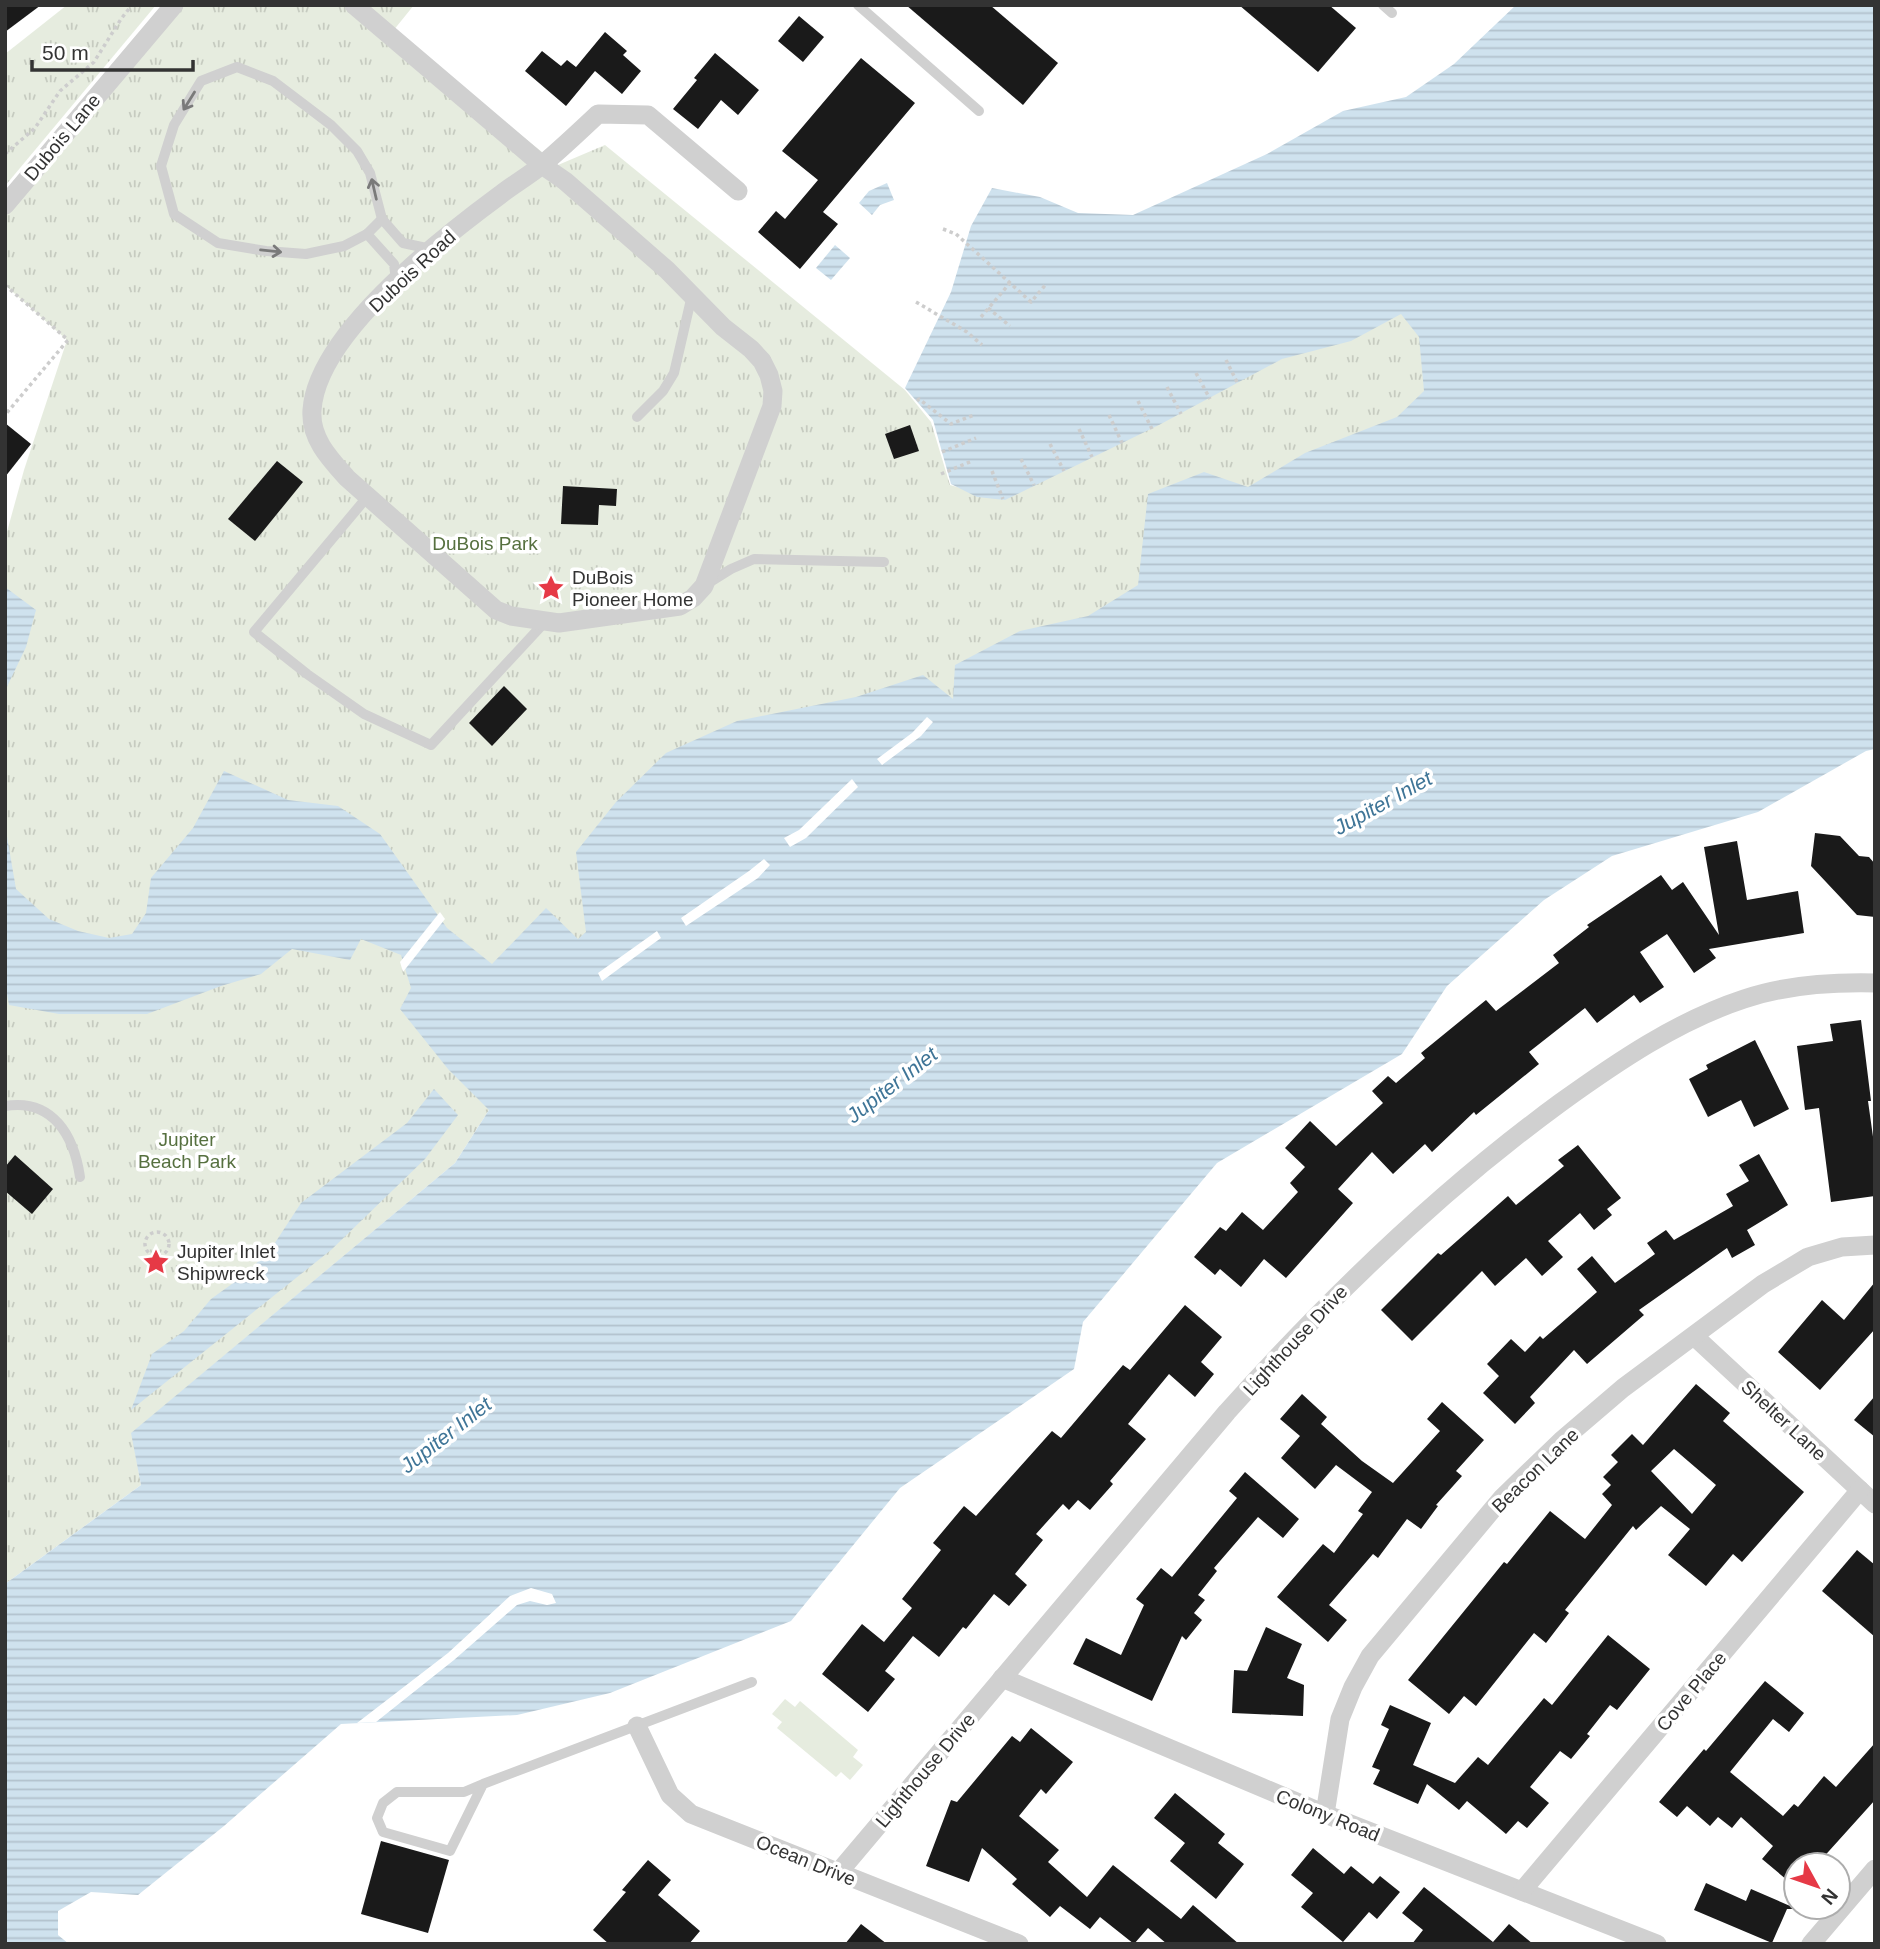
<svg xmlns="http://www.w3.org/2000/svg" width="1880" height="1949" viewBox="0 0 1880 1949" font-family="Helvetica,sans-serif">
<defs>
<pattern id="grass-tufts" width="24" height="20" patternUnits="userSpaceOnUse" patternTransform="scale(1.75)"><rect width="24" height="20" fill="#e6ecdf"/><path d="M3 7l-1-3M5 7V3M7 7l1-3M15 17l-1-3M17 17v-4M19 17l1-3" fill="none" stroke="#c6cbc0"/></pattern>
<pattern id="water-rules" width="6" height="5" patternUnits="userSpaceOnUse" patternTransform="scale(1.75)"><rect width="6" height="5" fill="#cfe2ee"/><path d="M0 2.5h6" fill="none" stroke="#b2c2cd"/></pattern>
</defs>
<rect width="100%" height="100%" fill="#fff"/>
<g fill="url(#grass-tufts)">
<path d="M 67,5 L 156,5 L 5,186 L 5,54 Z"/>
<path d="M 167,5 L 414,5 L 393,31 L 558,165 L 605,145 L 905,390 L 931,422 L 950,485 L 1001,499 L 1319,340 L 1401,312 L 1421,334 L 1426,391 L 1399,418 L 1257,521 L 954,701 L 489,1110 L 455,1163 L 132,1433 L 141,1485 L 5,1584 L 5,539 L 24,470 L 67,340 L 5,285 L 5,193 Z"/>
</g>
<path fill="#e6ecdf" d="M 785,1699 L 795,1707 L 800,1701 L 858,1750 L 853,1757 L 863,1765 L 850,1780 L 841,1772 L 836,1777 L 777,1728 L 782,1722 L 772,1714 Z"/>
<g fill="url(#water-rules)">
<path d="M 1516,5 L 1875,5 L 1875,749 L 1866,751 L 1758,812 L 1612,856 L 1544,900 L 1447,986 L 1402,1054 L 1217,1163 L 1083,1322 L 1074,1369 L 900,1488 L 791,1621 L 610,1693 L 517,1715 L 341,1724 L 224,1826 L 138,1895 L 91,1892 L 58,1911 L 58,1935 L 69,1944 L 5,1944 L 5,1584 L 141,1485 L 131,1433 L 455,1163 L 489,1110 L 448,1069 L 400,1009 L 411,988 L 401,955 L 361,939 L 350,960 L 292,949 L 261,974 L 221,986 L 147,1014 L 59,1014 L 9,1005 L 5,983 L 5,825 L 16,889 L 49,919 L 78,931 L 109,938 L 132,934 L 146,913 L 151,878 L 193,828 L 224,771 L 288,800 L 338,806 L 380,834 L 447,928 L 492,964 L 546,908 L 578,939 L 586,932 L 576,852 L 616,802 L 666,753 L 737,721 L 856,697 L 923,675 L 953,699 L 955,665 L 1020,631 L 1088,616 L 1138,585 L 1148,494 L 1204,472 L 1248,487 L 1305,453 L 1397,417 L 1424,391 L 1419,337 L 1401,314 L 1351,341 L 1282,359 L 1159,425 L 1005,500 L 977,497 L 951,484 L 933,420 L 905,388 L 951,292 L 971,226 L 992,188 L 1040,197 L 1078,213 L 1133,215 L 1267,154 L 1343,111 L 1406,97 L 1454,64 Z"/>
<path d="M 887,183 L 894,200 L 880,205 L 872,215 L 859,203 L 869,191 Z"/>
<path d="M 835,245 L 850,258 L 831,280 L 816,268 Z"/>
<path d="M 5,587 L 36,610 L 26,647 L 5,691 Z"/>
<path d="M 434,1089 L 458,1115 L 425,1159 L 331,1250 L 131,1410 L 152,1354 L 184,1331 L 211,1299 L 243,1276 L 271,1249 L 301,1203 L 407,1123 Z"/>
</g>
<g fill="#fff">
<path d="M 927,717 L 933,722 L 921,736 L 882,765 L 877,759 L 912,733 Z"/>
<path d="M 852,779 L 858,787 L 806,838 L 790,847 L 784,838 L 799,830 Z"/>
<path d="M 764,859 L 770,865 L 758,878 L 686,926 L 681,918 L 749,871 Z"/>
<path d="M 440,912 L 445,919 L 403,972 L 400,962 Z"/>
<path d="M 657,931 L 661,938 L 602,981 L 598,973 Z"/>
<path d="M 531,1588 L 552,1594 L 556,1603 L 547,1605 L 530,1601 L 517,1605 L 454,1660 L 376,1722 L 357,1723 L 448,1653 L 510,1596 Z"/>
</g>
<g fill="#1a1a1a" fill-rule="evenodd">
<path d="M 5,5 L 41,5 L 5,32 Z"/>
<path d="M 906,5 L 990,5 L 1058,63 L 1023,105 Z"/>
<path d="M 1239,5 L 1329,5 L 1356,28 L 1318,72 Z"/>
<path d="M 799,16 L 824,37 L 803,62 L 778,41 Z"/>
<path d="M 605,32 L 627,51 L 623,55 L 641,71 L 622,94 L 595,71 L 566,106 L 525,71 L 542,51 L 561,66 L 567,60 L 576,67 Z"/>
<path d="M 715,53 L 759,90 L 738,115 L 721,100 L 698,129 L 673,109 L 697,80 L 694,78 Z"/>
<path d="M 861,58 L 915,103 L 823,212 L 838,224 L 800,269 L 758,232 L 776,211 L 785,219 L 818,180 L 782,151 Z"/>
<path d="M 5,423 L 31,444 L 5,477 Z"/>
<path d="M 910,425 L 919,451 L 894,459 L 885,434 Z"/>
<path d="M 277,461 L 303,482 L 255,541 L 228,519 Z"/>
<path d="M 563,486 L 617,489 L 616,506 L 599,505 L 598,525 L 561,524 Z"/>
<path d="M 504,686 L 527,709 L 492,746 L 469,723 Z"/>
<path d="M 1815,833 L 1840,836 L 1859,856 L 1869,857 L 1875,864 L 1875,917 L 1857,915 L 1811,866 Z"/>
<path d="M 1737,841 L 1747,900 L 1798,891 L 1804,933 L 1709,949 L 1716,958 L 1694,973 L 1667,934 L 1640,952 L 1664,987 L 1640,1003 L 1634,995 L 1597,1023 L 1585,1008 L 1529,1052 L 1539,1064 L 1476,1115 L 1474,1112 L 1432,1152 L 1425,1144 L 1393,1174 L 1372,1152 L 1338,1189 L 1353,1203 L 1286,1278 L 1264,1259 L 1241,1287 L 1220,1269 L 1215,1275 L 1194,1257 L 1220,1227 L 1226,1231 L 1242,1212 L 1263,1230 L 1298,1192 L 1290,1183 L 1305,1167 L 1285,1148 L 1310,1121 L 1336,1146 L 1383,1103 L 1372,1091 L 1388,1076 L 1396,1083 L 1425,1058 L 1421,1053 L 1486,1000 L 1496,1011 L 1559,963 L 1553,955 L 1589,927 L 1587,925 L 1661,875 L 1672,890 L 1683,882 L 1719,935 L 1704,847 Z"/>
<path d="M 1861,1020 L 1871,1101 L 1868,1101 L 1875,1151 L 1875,1196 L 1831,1202 L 1819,1108 L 1805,1110 L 1797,1046 L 1833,1041 L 1830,1024 Z"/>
<path d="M 1755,1040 L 1789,1109 L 1754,1127 L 1741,1100 L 1708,1117 L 1689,1079 L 1708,1069 L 1706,1065 Z"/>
<path d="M 1578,1145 L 1621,1198 L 1607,1209 L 1612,1215 L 1594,1230 L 1580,1213 L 1548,1241 L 1563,1257 L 1542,1276 L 1526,1258 L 1495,1286 L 1482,1271 L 1412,1341 L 1381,1310 L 1438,1253 L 1441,1255 L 1508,1196 L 1516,1205 L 1564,1166 L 1558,1160 Z"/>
<path d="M 1759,1154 L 1788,1205 L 1747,1230 L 1755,1245 L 1732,1258 L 1727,1248 L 1639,1310 L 1644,1315 L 1587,1364 L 1574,1350 L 1530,1397 L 1535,1403 L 1515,1424 L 1483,1393 L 1499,1376 L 1487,1364 L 1511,1339 L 1525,1352 L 1540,1336 L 1543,1339 L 1597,1292 L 1577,1269 L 1592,1256 L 1615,1283 L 1655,1254 L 1647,1243 L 1666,1230 L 1674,1240 L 1733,1206 L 1726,1194 L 1749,1181 L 1739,1165 Z"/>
<path d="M 15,1155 L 53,1189 L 32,1214 L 5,1191 L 5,1167 Z"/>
<path d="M 1875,1282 L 1875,1329 L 1820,1390 L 1778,1352 L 1822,1300 L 1844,1320 Z"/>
<path d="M 1185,1305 L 1222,1337 L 1201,1362 L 1214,1374 L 1195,1397 L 1169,1374 L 1128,1424 L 1146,1439 L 1110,1481 L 1113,1484 L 1090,1510 L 1078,1500 L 1069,1510 L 1063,1504 L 1036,1534 L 1043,1540 L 1015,1574 L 1027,1585 L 1009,1606 L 994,1594 L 966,1629 L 963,1627 L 939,1657 L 913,1636 L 885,1671 L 895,1679 L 868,1712 L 822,1674 L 862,1624 L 884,1642 L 912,1608 L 902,1599 L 941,1550 L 933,1543 L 964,1506 L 976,1516 L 1052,1431 L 1061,1438 L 1123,1365 L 1130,1370 Z"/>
<path d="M 1696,1384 L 1730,1413 L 1723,1421 L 1804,1492 L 1742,1562 L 1733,1554 L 1706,1586 L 1668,1555 L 1690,1529 L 1661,1506 L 1636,1530 L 1633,1526 L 1565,1610 L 1569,1613 L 1546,1643 L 1534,1633 L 1476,1706 L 1464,1696 L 1449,1714 L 1408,1680 L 1504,1562 L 1507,1564 L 1550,1511 L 1585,1539 L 1612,1505 L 1602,1494 L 1611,1485 L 1603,1477 L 1618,1462 L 1611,1455 L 1632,1434 L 1643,1445 ZM 1674,1449 L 1716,1485 L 1692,1514 L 1651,1471 Z"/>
<path d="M 1302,1394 L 1327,1417 L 1321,1424 L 1362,1461 L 1393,1483 L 1440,1431 L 1427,1419 L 1442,1402 L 1484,1440 L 1456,1471 L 1462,1476 L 1436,1505 L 1438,1506 L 1421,1529 L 1407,1519 L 1378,1558 L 1373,1554 L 1329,1605 L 1347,1620 L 1328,1642 L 1277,1597 L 1323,1544 L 1334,1553 L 1363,1514 L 1358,1511 L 1372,1492 L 1336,1465 L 1315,1489 L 1281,1458 L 1300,1436 L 1280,1419 Z"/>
<path d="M 1875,1396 L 1875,1437 L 1854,1420 Z"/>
<path d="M 1245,1472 L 1299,1519 L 1283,1538 L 1258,1517 L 1214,1568 L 1217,1571 L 1198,1595 L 1205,1600 L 1194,1613 L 1202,1620 L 1186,1640 L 1182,1636 L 1152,1701 L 1073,1664 L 1086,1638 L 1121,1655 L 1144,1605 L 1136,1599 L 1161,1568 L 1172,1577 L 1237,1498 L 1229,1491 Z"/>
<path d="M 1857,1550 L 1875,1565 L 1875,1637 L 1822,1591 Z"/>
<path d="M 1266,1627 L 1302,1644 L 1287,1678 L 1304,1685 L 1303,1716 L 1232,1713 L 1234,1670 L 1247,1671 Z"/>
<path d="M 1608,1635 L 1650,1669 L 1617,1710 L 1610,1705 L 1587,1734 L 1590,1736 L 1571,1759 L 1560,1751 L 1530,1787 L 1549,1803 L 1527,1828 L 1518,1821 L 1506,1834 L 1467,1801 L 1459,1810 L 1427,1784 L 1418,1804 L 1373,1784 L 1380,1770 L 1372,1767 L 1389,1729 L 1381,1725 L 1390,1705 L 1431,1723 L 1413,1765 L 1455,1783 L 1478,1757 L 1488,1765 L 1544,1698 L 1552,1705 Z"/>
<path d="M 1765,1681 L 1804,1713 L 1789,1732 L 1773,1719 L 1730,1772 L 1783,1816 L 1794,1804 L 1798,1807 L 1824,1776 L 1836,1787 L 1875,1743 L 1875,1800 L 1820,1861 L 1810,1853 L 1799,1865 L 1796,1865 L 1796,1869 L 1787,1880 L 1762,1859 L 1773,1846 L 1741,1817 L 1732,1828 L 1718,1817 L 1710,1826 L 1687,1806 L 1677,1817 L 1659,1802 L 1704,1749 L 1706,1751 Z"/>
<path d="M 1031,1728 L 1073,1762 L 1046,1794 L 1041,1789 L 1019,1816 L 1059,1850 L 1048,1862 L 1087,1897 L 1113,1865 L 1181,1919 L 1193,1905 L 1239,1944 L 1167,1944 L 1148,1928 L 1134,1944 L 1100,1917 L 1090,1929 L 1060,1906 L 1050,1917 L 1012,1884 L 1017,1879 L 982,1848 L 969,1882 L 926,1866 L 951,1800 L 957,1802 L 1012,1736 L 1020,1742 Z"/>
<path d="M 1175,1793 L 1225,1834 L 1218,1843 L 1244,1864 L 1216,1899 L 1170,1861 L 1185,1843 L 1154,1818 Z"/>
<path d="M 381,1841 L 449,1860 L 428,1933 L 361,1914 Z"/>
<path d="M 1313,1848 L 1344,1874 L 1351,1866 L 1373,1884 L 1380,1876 L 1400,1892 L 1377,1919 L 1369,1912 L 1343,1942 L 1301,1907 L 1313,1893 L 1291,1875 Z"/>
<path d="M 648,1860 L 671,1880 L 658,1895 L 700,1931 L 689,1944 L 609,1944 L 593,1930 L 626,1892 L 622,1890 Z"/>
<path d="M 1706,1883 L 1746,1901 L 1751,1889 L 1797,1909 L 1787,1909 L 1772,1943 L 1694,1910 Z"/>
<path d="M 1424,1887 L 1493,1942 L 1509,1924 L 1533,1944 L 1412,1944 L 1423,1930 L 1402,1913 Z"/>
<path d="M 861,1924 L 887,1944 L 845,1944 Z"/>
</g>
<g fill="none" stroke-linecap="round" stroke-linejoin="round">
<g stroke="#cdcdcd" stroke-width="3.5" stroke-dasharray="3.5 3.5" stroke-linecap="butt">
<path d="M 5,154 L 35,128 L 60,91 L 94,62 L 121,19 L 132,5"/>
<path d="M 943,229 L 956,234 L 1031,302 L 1047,283"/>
<path d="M 5,285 L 68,340 L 5,415"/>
<path d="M 916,302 L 967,332 L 982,345"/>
<path d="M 988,308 L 1010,326"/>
<path d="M 981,317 L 1010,283"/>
<path d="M 1226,360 L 1238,384"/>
<path d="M 1196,373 L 1210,399"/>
<path d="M 1167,387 L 1181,414"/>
<path d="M 917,401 L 919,399 L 951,424 L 974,415"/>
<path d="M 1138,401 L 1152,429"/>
<path d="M 1109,415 L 1122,443"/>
<path d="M 1079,429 L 1092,457"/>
<path d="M 1050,444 L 1064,471"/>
<path d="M 942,452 L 976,438"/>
<path d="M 1021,459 L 1034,485"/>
<path d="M 992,471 L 1003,499"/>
<path d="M 941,474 L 972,461"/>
<circle cx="157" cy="1244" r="12"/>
</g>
<g stroke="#d0d0d0" stroke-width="10">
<path d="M 858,5 L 979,111"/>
<path d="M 1383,5 L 1392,13"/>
<path d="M 367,234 L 382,219"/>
<path d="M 396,281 L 394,264 L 367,234 L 344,246 L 306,254 L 266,251 L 218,243 L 174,214 L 161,166 L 174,125 L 201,81 L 237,67 L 273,81 L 331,125 L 357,151 L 370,173 L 382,219 L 403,243 L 431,249"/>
<path d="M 637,417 L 663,391 L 674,373 L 692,295"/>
<path d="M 368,496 L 254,632 L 307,674 L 364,714 L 431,745 L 544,623"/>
<path d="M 707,584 L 731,569 L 754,559 L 884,562"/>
<path d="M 5,1106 C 53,1098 74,1136 80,1177"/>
<path d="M 483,1784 L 450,1851 L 383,1832 L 377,1818 L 383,1803 L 397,1792 L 464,1792 L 483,1784 L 752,1682"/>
</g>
<g stroke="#d0d0d0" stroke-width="19">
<path d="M 354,5 L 542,165 L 565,181 L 667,270 L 723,327 L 751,349 L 762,361 L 769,375 L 773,391 L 772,406 L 704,586 L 693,598 L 680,606 L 559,623 L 511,616 L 496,610 L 347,478 C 329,458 310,438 312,410 C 317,334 443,237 500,195 C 514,184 530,175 543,164 C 562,148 580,131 598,114 L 648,115 L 738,191"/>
<path d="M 5,205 L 174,5"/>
<path d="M 1694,1336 L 1875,1504"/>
<path d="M 1002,1678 L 1325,1814 L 1657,1944"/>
<path d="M 637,1726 L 670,1795 L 691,1814 L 1019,1944"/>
<path d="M 1325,1814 L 1340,1719 L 1353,1687 L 1370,1656 L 1502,1498 L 1561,1441 L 1623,1388 L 1763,1284 L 1808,1257 L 1842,1247 L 1875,1245"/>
<path d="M 838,1873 L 1227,1412 C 1329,1298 1437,1193 1560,1103 C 1617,1062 1677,1021 1744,999 C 1785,985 1831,982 1875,983"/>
<path d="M 1522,1891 L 1860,1490"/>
<path d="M 1811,1944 L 1875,1869"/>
</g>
</g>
<defs><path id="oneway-shaft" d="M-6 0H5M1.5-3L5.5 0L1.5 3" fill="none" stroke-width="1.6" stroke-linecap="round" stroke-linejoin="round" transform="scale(1.75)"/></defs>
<g stroke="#7a7a7a">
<use href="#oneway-shaft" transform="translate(189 101) rotate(122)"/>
<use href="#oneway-shaft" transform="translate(374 189) rotate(-103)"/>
<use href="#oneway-shaft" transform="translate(271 251) rotate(6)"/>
</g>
<defs>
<g id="sight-bare" transform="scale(2.1)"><path d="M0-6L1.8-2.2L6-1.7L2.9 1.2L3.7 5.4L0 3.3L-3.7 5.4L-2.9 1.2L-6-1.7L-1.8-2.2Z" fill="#e63946" stroke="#fff" stroke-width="2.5" paint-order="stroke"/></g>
</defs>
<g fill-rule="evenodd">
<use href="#sight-bare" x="551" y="588"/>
<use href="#sight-bare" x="156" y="1262"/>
</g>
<g text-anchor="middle" stroke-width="7" stroke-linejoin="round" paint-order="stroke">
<g font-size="19" fill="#333" stroke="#fff">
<text transform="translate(62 137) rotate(-50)" y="7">Dubois Lane</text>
<text transform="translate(412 271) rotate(-43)" y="7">Dubois Road</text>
<text transform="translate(1295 1340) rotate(-47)" y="7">Lighthouse Drive</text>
<text transform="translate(1784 1420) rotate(43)" y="7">Shelter Lane</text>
<text transform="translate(1535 1470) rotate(-44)" y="7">Beacon Lane</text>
<text transform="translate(1691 1691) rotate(-50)" y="7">Cove Place</text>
<text transform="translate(925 1770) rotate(-50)" y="7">Lighthouse Drive</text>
<text transform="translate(1328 1815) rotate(22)" y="7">Colony Road</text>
<text transform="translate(806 1860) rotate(22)" y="7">Ocean Drive</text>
</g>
<g font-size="19" fill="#56703f" stroke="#fff">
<text x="485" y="550">DuBois Park</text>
<text x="187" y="1146">Jupiter<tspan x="187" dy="22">Beach Park</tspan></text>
</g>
<g font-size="19" fill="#333" stroke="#fff" text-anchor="start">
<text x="572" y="584">DuBois<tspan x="572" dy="22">Pioneer Home</tspan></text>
<text x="177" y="1258">Jupiter Inlet<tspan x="177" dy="22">Shipwreck</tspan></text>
</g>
<g font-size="21" font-style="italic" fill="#3f7597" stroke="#fff">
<text transform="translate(1383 803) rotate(-29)" y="7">Jupiter Inlet</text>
<text transform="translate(892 1085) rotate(-38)" y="7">Jupiter Inlet</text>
<text transform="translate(446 1435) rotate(-38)" y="7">Jupiter Inlet</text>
</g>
</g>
<rect width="1880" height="1949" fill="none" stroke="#333333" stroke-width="14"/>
<g transform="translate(1817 1886) rotate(130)"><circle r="33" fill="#ffffff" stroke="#adadad" stroke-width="2"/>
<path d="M0-5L12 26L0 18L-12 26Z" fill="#e63946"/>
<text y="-10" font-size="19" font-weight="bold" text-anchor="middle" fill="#333333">N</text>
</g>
<path d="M32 60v10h161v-10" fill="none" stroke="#333333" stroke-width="3.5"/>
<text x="42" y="60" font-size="21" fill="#333333" stroke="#ffffff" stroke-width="5" paint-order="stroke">50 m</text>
</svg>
